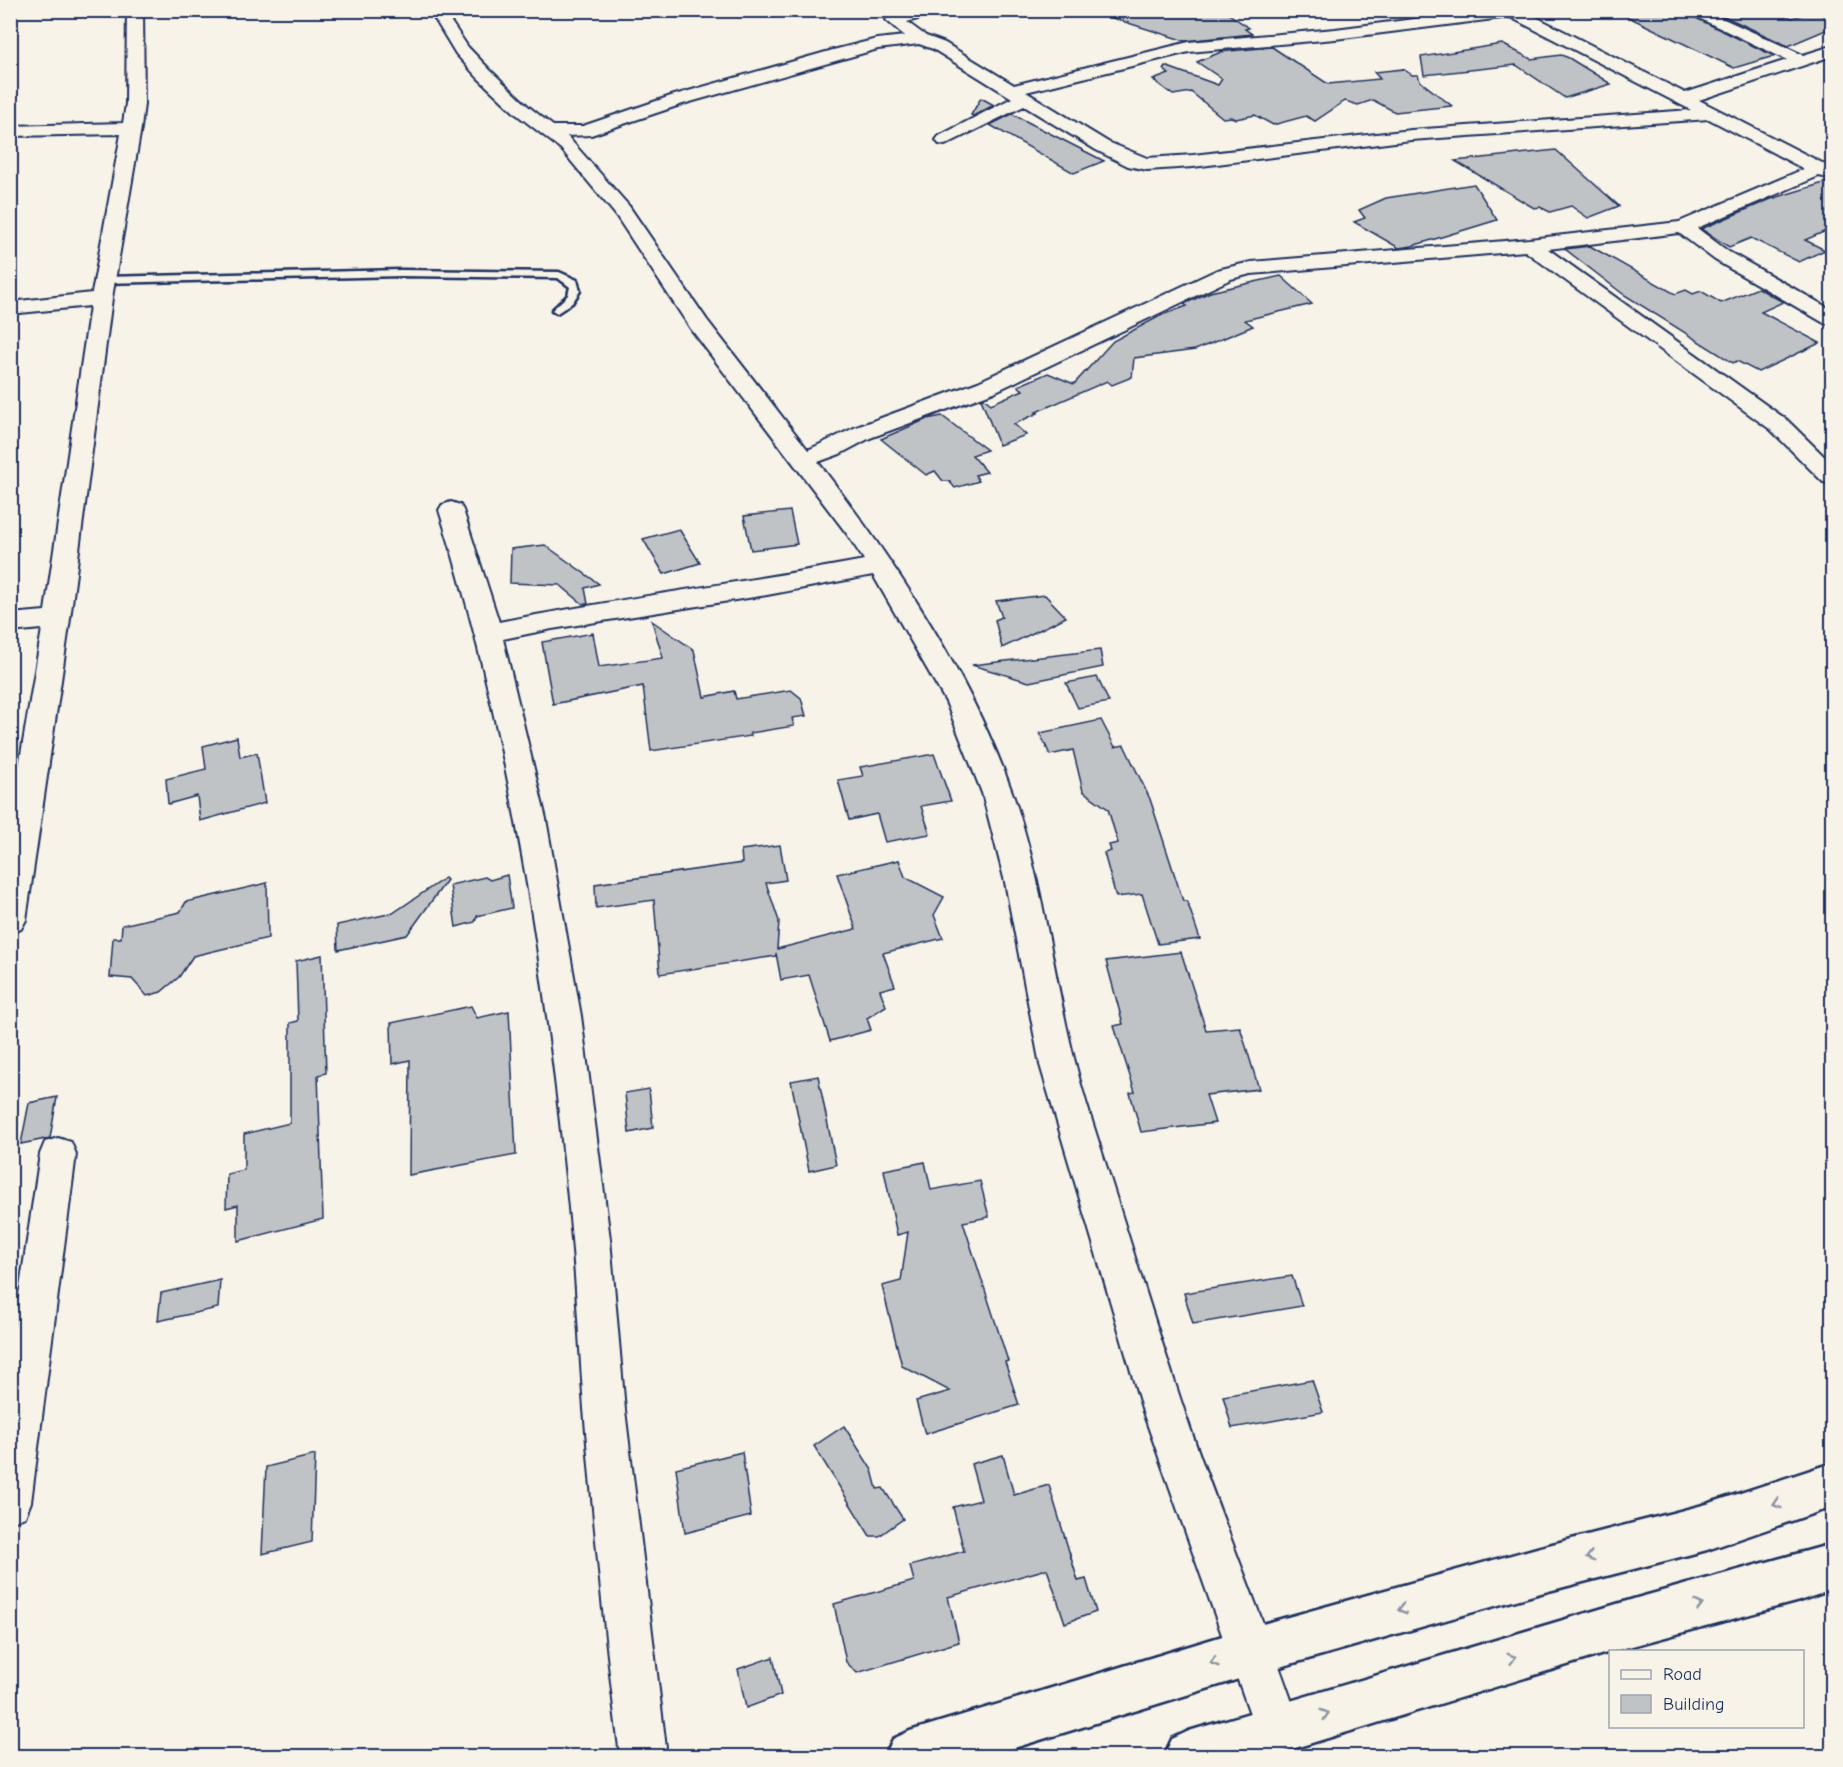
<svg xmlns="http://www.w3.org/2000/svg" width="1843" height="1767" viewBox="0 0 1843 1767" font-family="'Comic Neue',sans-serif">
<rect width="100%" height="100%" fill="#f7f3e8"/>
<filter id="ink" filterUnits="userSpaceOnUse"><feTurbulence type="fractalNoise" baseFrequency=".0167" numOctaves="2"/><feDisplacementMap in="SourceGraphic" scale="12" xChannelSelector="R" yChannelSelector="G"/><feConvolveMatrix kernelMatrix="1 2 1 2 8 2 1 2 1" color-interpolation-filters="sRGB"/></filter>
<g filter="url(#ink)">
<g fill="#c0c3c5" stroke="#1b2f5e" stroke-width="1.5">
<path d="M 1107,10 L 1223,10 L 1249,28 L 1245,29 L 1252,34 L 1185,41 L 1106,16 Z"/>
<path d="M 1614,10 L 1680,10 L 1774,56 L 1734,68 Z"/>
<path d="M 1711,10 L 1774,10 L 1792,18 L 1812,12 L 1833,19 L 1833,27 L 1788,46 Z"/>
<path d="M 1502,44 L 1531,59 L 1561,55 L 1569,58 L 1611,84 L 1565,98 L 1516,65 L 1424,75 L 1421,57 Z"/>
<path d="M 1272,47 L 1328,84 L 1380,79 L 1374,72 L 1403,69 L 1412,75 L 1418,75 L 1420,81 L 1452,106 L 1395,112 L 1373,100 L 1358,105 L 1345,101 L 1315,121 L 1306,116 L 1273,125 L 1255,115 L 1236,119 L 1231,117 L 1223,118 L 1191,92 L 1173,95 L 1153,80 L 1169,74 L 1163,69 L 1165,66 L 1218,85 L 1222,79 L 1197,62 L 1221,52 L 1219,52 Z"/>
<path d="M 981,98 L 994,105 L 973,116 L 971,115 Z"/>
<path d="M 1012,114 L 1104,161 L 1074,173 L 990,125 Z"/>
<path d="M 1556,150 L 1619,206 L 1588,218 L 1571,206 L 1550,212 L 1540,207 L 1534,208 L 1455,161 Z"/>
<path d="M 1830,181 L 1833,181 L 1833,228 L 1805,240 L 1825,250 L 1799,262 L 1751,238 L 1729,247 L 1701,229 L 1771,199 Z"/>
<path d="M 1474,184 L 1497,220 L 1412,246 L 1399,248 L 1354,222 L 1365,218 L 1359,210 L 1386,198 Z"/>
<path d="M 1590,246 L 1675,294 L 1686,290 L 1693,294 L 1701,291 L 1721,303 L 1758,288 L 1783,302 L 1761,312 L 1820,343 L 1758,372 L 1737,361 L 1733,363 L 1623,294 L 1565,249 Z"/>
<path d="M 1281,276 L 1312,304 L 1245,320 L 1253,326 L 1195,350 L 1134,358 L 1132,377 L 1112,385 L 1107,381 L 1036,412 L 1038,413 L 1014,424 L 1026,435 L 999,445 L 981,399 L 983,398 L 991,404 L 1023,390 L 1018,386 L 1048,373 L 1074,384 L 1113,341 L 1162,315 L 1187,306 L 1184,304 L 1210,292 Z"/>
<path d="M 942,416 L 987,450 L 972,455 L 987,472 L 975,475 L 979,481 L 955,488 L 949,481 L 943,481 L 935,471 L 926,475 L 881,439 L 927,419 Z"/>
<path d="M 790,511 L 797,544 L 751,550 L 744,516 Z"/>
<path d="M 679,529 L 700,563 L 664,574 L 643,539 Z"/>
<path d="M 545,545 L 599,584 L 585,588 L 588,604 L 583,604 L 560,585 L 510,583 L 511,549 Z"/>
<path d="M 1045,595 L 1066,617 L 1002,648 L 995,620 L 1002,617 L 996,601 Z"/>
<path d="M 652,621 L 694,650 L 704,697 L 734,691 L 736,699 L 791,690 L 801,698 L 806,716 L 792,718 L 794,726 L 750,733 L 751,736 L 651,751 L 643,686 L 553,704 L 542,642 L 593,633 L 599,667 L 663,658 Z"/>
<path d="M 1100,650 L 1103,667 L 1029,682 L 972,665 Z"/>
<path d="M 1097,677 L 1109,702 L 1078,708 L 1066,683 Z"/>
<path d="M 1101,720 L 1115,747 L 1124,745 L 1150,799 L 1183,901 L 1187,901 L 1200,939 L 1158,944 L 1142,894 L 1116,897 L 1104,853 L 1111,851 L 1109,845 L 1118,843 L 1108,809 L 1083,791 L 1073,750 L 1050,755 L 1040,733 Z"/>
<path d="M 237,737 L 240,757 L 257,753 L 265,803 L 200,821 L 197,796 L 168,804 L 166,779 L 206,769 L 203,746 Z"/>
<path d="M 934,754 L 951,801 L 921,806 L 930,834 L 885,842 L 877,814 L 849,820 L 838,780 L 863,776 L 860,767 Z"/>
<path d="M 780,845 L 786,880 L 766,883 L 779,921 L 777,949 L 856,929 L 837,874 L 899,860 L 905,877 L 944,897 L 934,915 L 943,938 L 883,953 L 895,986 L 880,990 L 886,1006 L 867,1018 L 871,1030 L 830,1041 L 809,975 L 781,980 L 776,953 L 776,956 L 660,974 L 654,900 L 596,908 L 595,884 L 742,863 L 741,850 Z"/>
<path d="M 507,875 L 512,908 L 477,916 L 475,922 L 456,927 L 450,885 L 485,877 L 490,880 Z"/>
<path d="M 445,878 L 447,880 L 407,935 L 338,950 L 337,925 L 393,913 Z"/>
<path d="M 267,883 L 268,938 L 193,956 L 179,977 L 161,992 L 147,996 L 132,979 L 110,977 L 113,938 L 121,938 L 122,925 L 180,912 L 186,902 Z"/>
<path d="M 1181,952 L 1206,1030 L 1240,1027 L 1259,1089 L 1206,1095 L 1215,1123 L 1141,1132 L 1130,1093 L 1135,1092 L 1114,1026 L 1123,1024 L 1106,961 Z"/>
<path d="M 322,955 L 326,1073 L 318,1075 L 323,1219 L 238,1241 L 238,1205 L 226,1208 L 227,1174 L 244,1170 L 244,1134 L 290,1123 L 290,1023 L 298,1021 L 296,961 Z"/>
<path d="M 471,1006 L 477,1018 L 509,1011 L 516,1155 L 409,1175 L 410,1060 L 392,1064 L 391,1023 Z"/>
<path d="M 818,1076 L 836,1165 L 809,1171 L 791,1081 Z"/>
<path d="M 649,1089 L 653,1128 L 629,1133 L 625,1093 Z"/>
<path d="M 57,1097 L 50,1138 L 21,1144 L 29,1103 Z"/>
<path d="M 925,1162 L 931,1190 L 980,1181 L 989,1217 L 963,1222 L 1008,1361 L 1005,1362 L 1019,1405 L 925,1434 L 916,1401 L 950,1391 L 902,1366 L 882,1286 L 901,1281 L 908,1232 L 897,1235 L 884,1170 Z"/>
<path d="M 1292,1276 L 1302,1306 L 1193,1324 L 1184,1293 Z"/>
<path d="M 220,1280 L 218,1308 L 158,1321 L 161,1293 Z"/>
<path d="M 1312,1380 L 1323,1412 L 1232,1428 L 1223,1396 Z"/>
<path d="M 844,1426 L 872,1470 L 877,1489 L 883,1488 L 903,1519 L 879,1536 L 870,1536 L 814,1446 Z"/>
<path d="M 742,1452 L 751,1516 L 685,1533 L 676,1468 Z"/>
<path d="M 315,1455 L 312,1542 L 262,1554 L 266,1467 Z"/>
<path d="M 1003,1455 L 1014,1495 L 1049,1485 L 1078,1581 L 1086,1579 L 1096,1612 L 1065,1623 L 1047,1569 L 948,1597 L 959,1642 L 857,1673 L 846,1662 L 834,1604 L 914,1581 L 910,1566 L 964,1551 L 953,1507 L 981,1500 L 971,1464 Z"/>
<path d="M 773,1657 L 781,1695 L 746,1708 L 738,1669 Z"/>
</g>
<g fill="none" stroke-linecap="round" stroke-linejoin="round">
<g stroke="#1b2f5e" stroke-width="5">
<path id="lane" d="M 401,270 L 559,272 L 577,280 L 580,291 L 572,303 L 557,313 L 552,310 L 568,295 L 570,287 L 558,278 L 401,276 L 104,283 L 99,280 L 104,277 Z"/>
</g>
<g stroke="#1b2f5e" stroke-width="4">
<g id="street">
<path d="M 127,10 L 143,10 L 144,104 L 141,128 L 112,298 L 70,619 L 26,920 L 21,929 L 10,933 L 10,820 L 42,629 L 10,632 L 10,614 L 45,611 L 90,306 L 10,314 L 10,302 L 92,293 L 121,134 L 10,136 L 10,126 L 123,123 L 126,104 Z"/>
<path d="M 426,10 L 443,10 L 468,47 L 490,70 L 528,106 L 553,126 L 583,126 L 671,96 L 833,50 L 877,39 L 905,36 L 886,20 L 888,17 L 912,10 L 941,10 L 939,13 L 907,22 L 926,36 L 945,43 L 1014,85 L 1189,42 L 1335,29 L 1486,10 L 1522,10 L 1685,93 L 1787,60 L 1682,10 L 1704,10 L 1803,55 L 1832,46 L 1832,56 L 1699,100 L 1832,168 L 1832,179 L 1819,176 L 1697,228 L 1729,252 L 1832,310 L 1832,324 L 1824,323 L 1715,260 L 1679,233 L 1548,249 L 1787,420 L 1832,464 L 1832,484 L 1823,482 L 1771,430 L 1525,251 L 1251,274 L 1231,279 L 994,392 L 870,438 L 840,454 L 818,462 C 895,563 969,672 1012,792 C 1048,894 1055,1003 1087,1105 C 1120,1208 1151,1311 1185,1413 C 1221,1519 1265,1622 1301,1728 L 1294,1744 L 1278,1751 L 1262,1744 L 1255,1728 L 1144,1415 L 1040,1065 L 1005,882 L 982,793 L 946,702 L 873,575 L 767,595 L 552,629 L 503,639 L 546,819 L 581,1016 L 610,1239 L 625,1410 L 667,1756 L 620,1756 C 605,1641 594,1525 584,1409 C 580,1353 577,1295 572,1239 C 549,993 513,745 439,510 L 442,505 L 451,502 L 460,505 L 463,510 L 499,622 C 620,598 742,583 864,560 L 847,534 L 691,329 L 615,214 L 561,149 L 516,114 L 478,78 L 456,54 L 436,21 ZM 1510,17 L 1691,110 L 1411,130 L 1193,155 L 1147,158 L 1108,142 L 1026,92 L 1189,52 L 1335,39 ZM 919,44 L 933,49 L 1012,98 L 939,136 L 936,140 L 939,144 L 945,145 L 1024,106 L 1096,150 L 1128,166 L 1147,170 L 1193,167 L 1411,140 L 1709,119 L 1804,169 L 1679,222 L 1529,239 L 1251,262 L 1217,270 L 978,382 L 854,428 L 808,450 L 707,320 L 629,206 L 567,136 L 591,135 L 683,104 L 878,49 Z"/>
<path d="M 58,1138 L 71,1142 L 76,1154 L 31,1502 L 25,1517 L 10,1523 L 10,1354 L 40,1154 L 45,1142 Z"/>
</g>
</g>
<g stroke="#1b2f5e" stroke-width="5">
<g id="secondary">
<path d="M 1832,1463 L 1832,1507 L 1707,1550 L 1537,1594 L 1252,1675 L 988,1756 L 885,1756 L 893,1739 L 910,1731 L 1252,1627 L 1537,1548 L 1707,1504 Z"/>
<path d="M 1832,1544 L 1832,1590 L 1799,1601 L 1610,1652 L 1269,1756 L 1164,1756 L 1172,1739 L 1189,1731 L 1637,1598 Z"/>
</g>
</g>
<use href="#lane" fill="#f7f3e8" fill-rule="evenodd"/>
<use href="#street" fill="#f7f3e8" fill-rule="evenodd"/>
<use href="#secondary" fill="#f7f3e8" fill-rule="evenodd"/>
</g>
<defs><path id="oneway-chevron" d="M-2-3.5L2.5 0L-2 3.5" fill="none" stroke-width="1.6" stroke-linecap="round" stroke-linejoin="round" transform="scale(1.5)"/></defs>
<g stroke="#8991a3">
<use href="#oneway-chevron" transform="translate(1777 1504) rotate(162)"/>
<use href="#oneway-chevron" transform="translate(1590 1557) rotate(165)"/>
<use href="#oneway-chevron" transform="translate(1699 1605) rotate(-15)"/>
<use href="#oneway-chevron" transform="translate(1402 1609) rotate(164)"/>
<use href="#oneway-chevron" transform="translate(1512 1658) rotate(-16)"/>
<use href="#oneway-chevron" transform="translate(1214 1662) rotate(163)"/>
<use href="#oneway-chevron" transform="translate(1325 1714) rotate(-17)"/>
</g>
</g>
<rect width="1843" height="1767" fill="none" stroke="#f7f3e8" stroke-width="36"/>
<rect x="18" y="18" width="1807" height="1731" fill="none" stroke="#1b2f5e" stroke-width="2" filter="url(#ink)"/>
<rect x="1609" y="1650" width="195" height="78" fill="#f7f3e8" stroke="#9fa5b1" stroke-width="1.5"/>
<rect x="1621" y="1670" width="30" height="9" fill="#f7f3e8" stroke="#9fa5b1" stroke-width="1.5"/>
<text x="1663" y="1680" font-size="18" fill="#1b2f5e">Road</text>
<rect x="1621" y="1695" width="30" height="18" fill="#c0c3c5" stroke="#9fa5b1" stroke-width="1.5"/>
<text x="1663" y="1710" font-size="18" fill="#1b2f5e">Building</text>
</svg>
